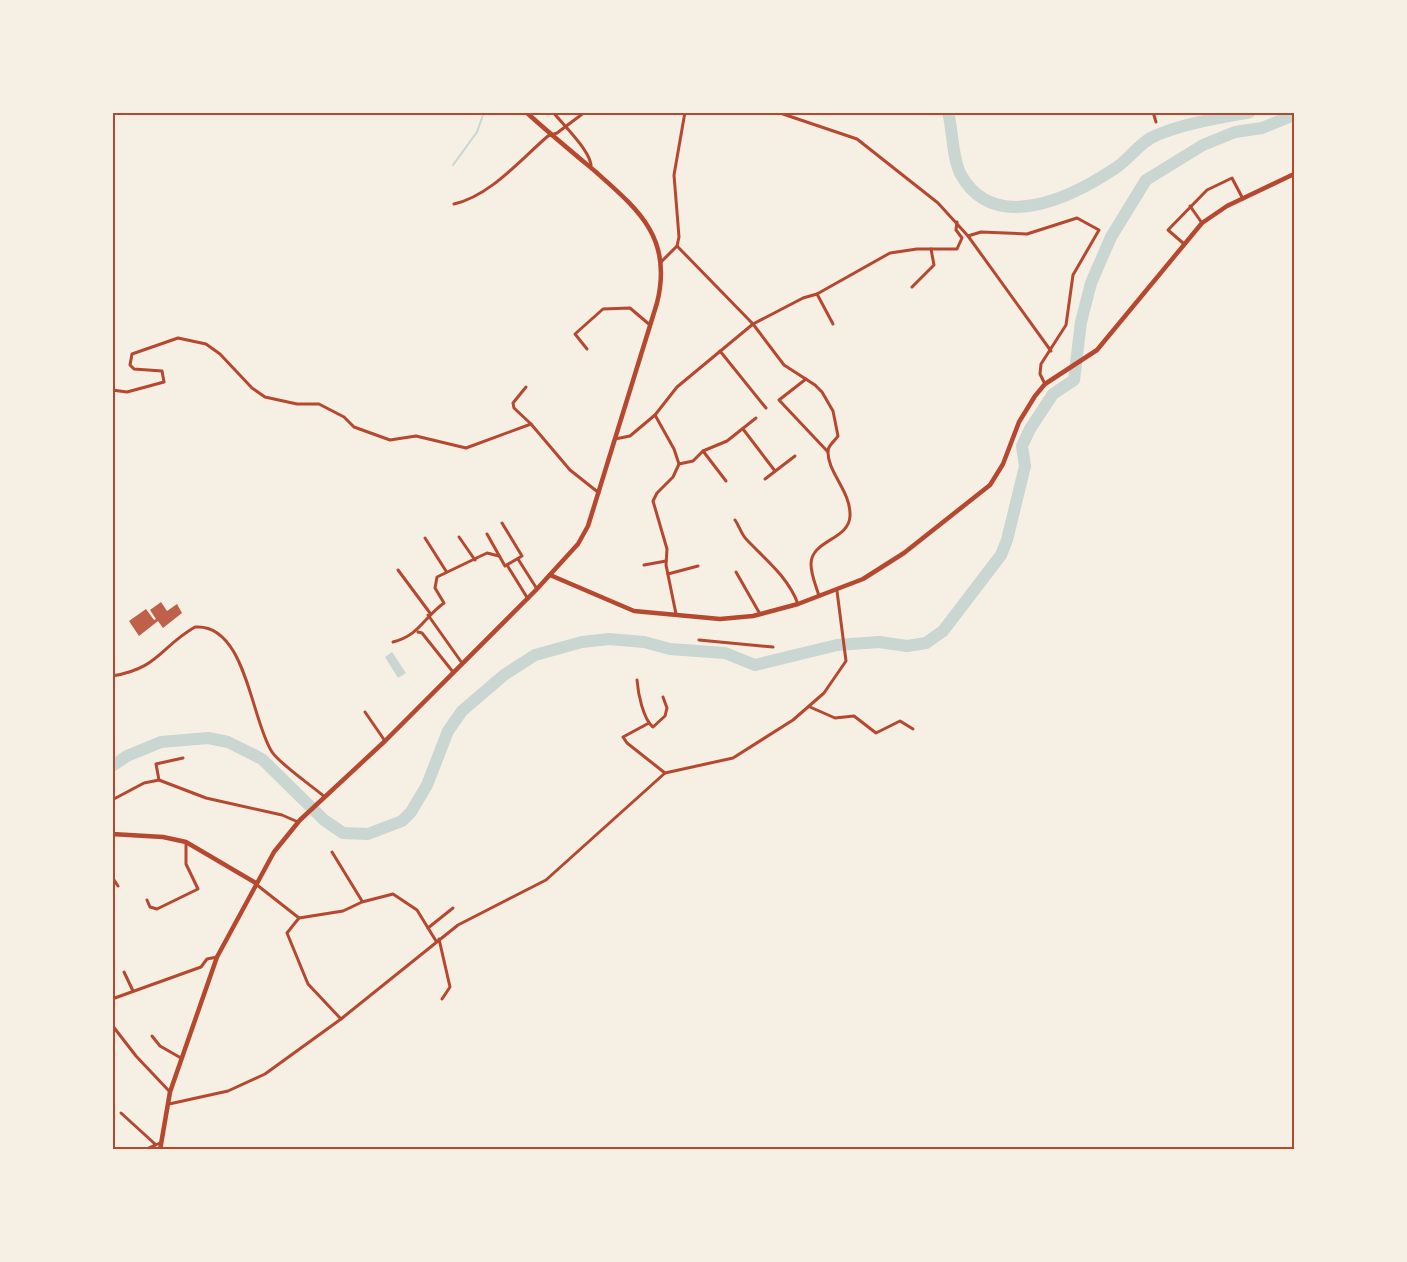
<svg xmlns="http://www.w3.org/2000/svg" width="1407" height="1262" viewBox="0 0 1407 1262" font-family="Karla,sans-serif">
<rect width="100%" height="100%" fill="#f6efe4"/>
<path fill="#c9d6d2" d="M 392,652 L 406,673 L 398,678 L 385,657 Z"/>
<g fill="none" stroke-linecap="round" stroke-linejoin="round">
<path stroke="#c9d6d2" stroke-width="2" d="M 453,165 L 477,132 L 484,112"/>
<g stroke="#c9d6d2" stroke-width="12">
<path d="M 948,112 C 953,131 952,158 961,175 C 995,235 1072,197 1114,169 C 1129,160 1140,141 1157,135 C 1185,123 1220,118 1250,112"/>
<path d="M 112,766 L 127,756 L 161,742 L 208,738 L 228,742 L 262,759 L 324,820 L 343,833 L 368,834 L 402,821 L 411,812 L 427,785 L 448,731 L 462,711 L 504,675 L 535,655 L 582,642 L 609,639 L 644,642 L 670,649 L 725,653 L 755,665 L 837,645 L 879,642 L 907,646 L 926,643 L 943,631 L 1001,555 L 1007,540 L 1025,466 L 1022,446 L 1030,429 L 1053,394 L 1074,380 L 1081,322 L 1091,283 L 1111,237 L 1146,180 L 1203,145 L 1235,132 L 1262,128 L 1294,115"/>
</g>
</g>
<path fill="#bf614a" d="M 161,602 L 167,611 L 177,604 L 182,613 L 163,628 L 158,621 L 139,636 L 129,621 L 146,609 L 154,620 L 156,619 L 150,610 Z"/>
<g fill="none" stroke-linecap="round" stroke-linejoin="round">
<g stroke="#b5482f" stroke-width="3">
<path d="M 553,112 C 563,125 593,153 591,168"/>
<path d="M 777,112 L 857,139 L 938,203 L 968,236 L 1051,351"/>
<path d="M 1153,112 L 1156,122"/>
<path d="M 454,204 C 490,196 520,160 548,136 L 557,133 L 585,112"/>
<path d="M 1190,206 L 1202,223"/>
<path d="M 968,236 L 981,232 L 1027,234 L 1077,218 L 1099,230 L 1073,275 L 1066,325 L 1041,364 L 1040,374 L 1045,384"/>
<path d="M 1183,243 L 1168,230 L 1207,190 L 1232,178 L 1243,199"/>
<path d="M 677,246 L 753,324 L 784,365 L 815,385 L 822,392 L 833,411 L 838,436 C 835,441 828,445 828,451 C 827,472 851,491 850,516 C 849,540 811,540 811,564 C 811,575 816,586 819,596"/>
<path d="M 661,262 L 677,246 L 679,237 L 674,175 L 685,112"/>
<path d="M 912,287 L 934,265 L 931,249"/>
<path d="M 817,294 L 833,324"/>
<path d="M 587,349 L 575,334 L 603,309 L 630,308 L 650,325"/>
<path d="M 720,351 L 766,408"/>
<path d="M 806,379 L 779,400 L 828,452"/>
<path d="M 526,387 L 513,403 L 514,408 L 531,424"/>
<path d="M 112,390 L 127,392 L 164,382 L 162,371 L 134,369 L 130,365 L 132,354 L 178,338 L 206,344 L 220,354 L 252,388 L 265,397 L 297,404 L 319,404 L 344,417 L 354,427 L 390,440 L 416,436 L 466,448 L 531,424 L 570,470 L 599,493"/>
<path d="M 655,415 L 674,449 L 679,464 L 673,477 L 657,493 L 653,501 L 667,549 L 666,565 L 676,614"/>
<path d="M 743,429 L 775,471"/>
<path d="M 615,439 L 630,436 L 655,415 L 677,387 L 753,324 L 803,298 L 817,294 L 890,253 L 917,249 L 957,249 L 962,238 L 956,230 L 957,222"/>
<path d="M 703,451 L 726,481"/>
<path d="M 679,464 L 693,461 L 703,451 L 727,441 L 756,418"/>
<path d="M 765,479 L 795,456"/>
<path d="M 735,520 C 740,527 741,534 747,540 C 766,560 788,577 798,604"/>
<path d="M 487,534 L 505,566 L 522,556 L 502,523"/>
<path d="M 459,537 L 475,560"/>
<path d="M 425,538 L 446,571"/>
<path d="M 518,559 L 537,589"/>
<path d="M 507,565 L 528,599"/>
<path d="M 644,565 L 666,561"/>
<path d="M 398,570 L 430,613"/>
<path d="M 736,572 L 760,614"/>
<path d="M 668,574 L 698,566"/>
<path d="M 428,615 L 462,663"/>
<path d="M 418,632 L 422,633 L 453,672"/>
<path d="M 699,640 L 773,647"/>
<path d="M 393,642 C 420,635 423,618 444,603 L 435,588 L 437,577 L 487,553 L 499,556"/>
<path d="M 112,676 C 158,669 160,647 195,627 C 246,623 251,720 272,752 C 280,764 312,786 325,797"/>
<path d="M 637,680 C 638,693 643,719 653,727 L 665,716 L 667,708 L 663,697"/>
<path d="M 810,707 L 835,718 L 854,716 L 876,733 L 900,721 L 913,729"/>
<path d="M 365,712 L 385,741"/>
<path d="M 649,723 L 623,737 L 627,743 L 665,773"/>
<path d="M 159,780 L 156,764 L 183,758"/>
<path d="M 112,800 L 144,783 L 159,780 L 206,798 L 282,815 L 298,822"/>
<path d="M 332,852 L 362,901"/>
<path d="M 112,877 L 118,886"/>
<path d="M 257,885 L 299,918 L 343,911 L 362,902 L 393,894 L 417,910 L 436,941"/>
<path d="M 147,900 L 150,907 L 157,909 L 198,889 L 186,864 L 186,842"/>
<path d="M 299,918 L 287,933 L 308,984 L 341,1019"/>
<path d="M 428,928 L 453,908"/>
<path d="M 439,939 L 450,987 L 442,999"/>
<path d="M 124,972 L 133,991"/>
<path d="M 112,999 L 201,967 L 207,959 L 217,957"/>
<path d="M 112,1025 L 136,1056 L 170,1092"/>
<path d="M 152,1036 L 160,1046 L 181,1058"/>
<path d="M 169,1104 L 228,1091 L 265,1074 L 341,1019 L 458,925 L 546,880 L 665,773 L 733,758 L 793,720 L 824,693 L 846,661 L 837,591"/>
<path d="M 121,1113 L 155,1144 L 152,1150"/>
<path d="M 144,1150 L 160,1143"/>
</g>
<g stroke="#b5482f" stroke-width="4.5">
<path d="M 550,575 L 634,611 L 720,619 L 753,616 L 798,604 L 863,579 L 904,553 L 990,485 L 1003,464 L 1019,422 L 1035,396 L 1045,384 L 1097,350 L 1202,223 L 1227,206 L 1294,174"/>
<path d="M 112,834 L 163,837 L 186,842 L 256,883"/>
</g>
<path stroke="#b5482f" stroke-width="4.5" d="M 160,1150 L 170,1092 L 217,957 L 274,852 L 300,820 L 385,741 L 536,590 L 578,544 L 588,526 L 657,303 C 673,239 640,211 596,172 C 572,152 549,133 526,112"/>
</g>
<rect width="1407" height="1262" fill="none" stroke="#f6efe4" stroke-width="228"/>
<rect x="114" y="114" width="1179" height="1034" fill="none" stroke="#b5482f" stroke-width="2"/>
</svg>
